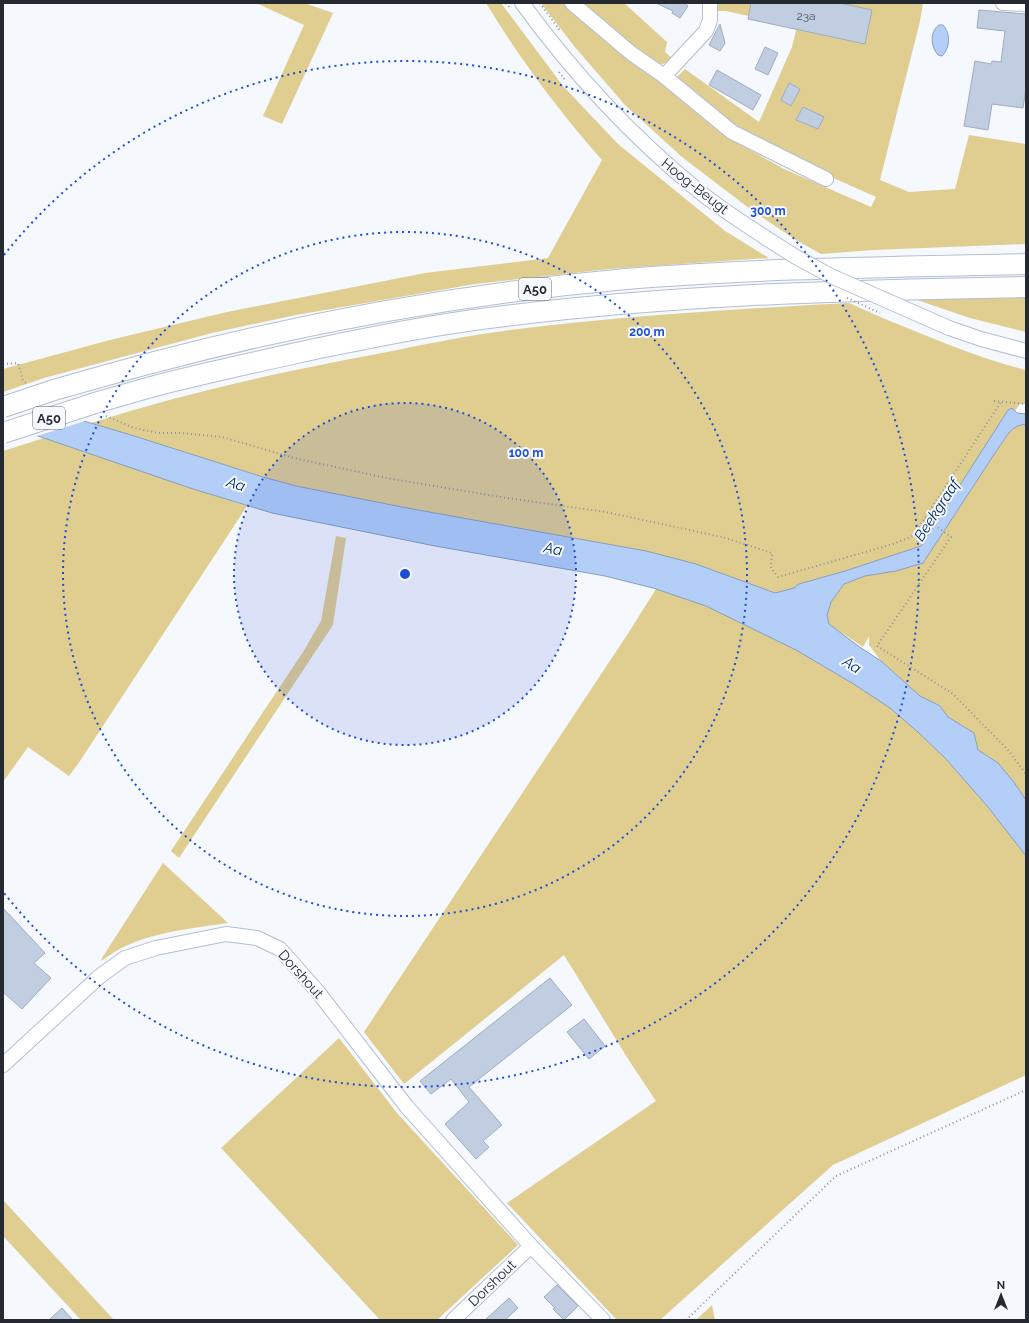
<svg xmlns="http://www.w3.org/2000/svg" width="1029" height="1323" viewBox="0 0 1029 1323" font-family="Raleway,sans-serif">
<rect width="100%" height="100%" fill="#f5f8fc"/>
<g fill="#e0cd90">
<path d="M 256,3 L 304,3 L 333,13 L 282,124 L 263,116 L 304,25 Z"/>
<path d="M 486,3 L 501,3 L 563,86 L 618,144 L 725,231 L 769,258 L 609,269 L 475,284 L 296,315 L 212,333 L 44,378 L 3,392 L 3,369 L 110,340 L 227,312 L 425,273 L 548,258 L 602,160 C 559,111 520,59 486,3 Z"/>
<path d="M 541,3 L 563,3 L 750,150 L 784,169 L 871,207 L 876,197 L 782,155 L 739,130 L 674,80 L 685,69 L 759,122 L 792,47 L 797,27 L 726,11 L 717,11 L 718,3 L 923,3 L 920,21 L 880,180 L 909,192 L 955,189 L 969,135 L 1026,144 L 1026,244 L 873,250 L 821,254 L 796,240 L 754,212 L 682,157 L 625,105 L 574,46 Z"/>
<path d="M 579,3 L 624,3 L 667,42 L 665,52 L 673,59 L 663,64 L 653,64 Z"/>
<path d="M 1026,294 L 1026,332 L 970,318 L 917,300 L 948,297 Z"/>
<path d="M 849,303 C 873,314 897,324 922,334 C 956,348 990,361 1026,370 L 1026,404 L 1020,404 L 1015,411 L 1014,409 L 1008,410 L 921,546 L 845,571 L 799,584 L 794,588 L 775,593 L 696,564 L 646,551 L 407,508 L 296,486 L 263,477 L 91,423 C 185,393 280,372 377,354 C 421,345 465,336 510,330 C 622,316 736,309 849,303 Z"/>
<path d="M 1026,424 L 1026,800 L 1013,781 L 998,763 L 978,750 L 974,733 L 948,717 L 940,706 L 920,696 L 881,661 L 869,645 L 869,636 L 863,647 L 829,624 L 827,615 L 831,602 L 844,584 L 865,576 L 896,571 L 923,563 L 999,447 C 1008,435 1010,426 1026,424 Z"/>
<path d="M 44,438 L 247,506 L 78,764 L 69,776 L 28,747 L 3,782 L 3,451 Z"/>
<path d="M 336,536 L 346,538 L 333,625 L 179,858 L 171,851 L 303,652 L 321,621 Z"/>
<path d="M 656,589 L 706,606 L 796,650 L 852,683 L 890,708 L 918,732 L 946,759 L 988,807 L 1026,856 L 1026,1075 L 833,1165 L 660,1320 L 617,1320 L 507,1203 L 656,1101 L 630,1062 L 564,955 L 404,1084 L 364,1032 L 629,632 Z"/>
<path d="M 163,863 L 228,923 C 195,928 161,931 130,944 C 120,948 110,955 101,961 L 102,958 Z"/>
<path d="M 339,1038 L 397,1113 L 518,1245 L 437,1320 L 380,1320 L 221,1148 Z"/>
<path d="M 3,1200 L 114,1320 L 81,1320 L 3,1236 Z"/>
<path d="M 712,1305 L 715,1320 L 696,1320 Z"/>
</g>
<g fill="#b3cff8" stroke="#889ebd">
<path d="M 939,25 L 943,25 C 951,34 950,48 942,56 L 938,55 C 931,47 929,32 939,25 Z"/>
<path d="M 3,397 L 131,435 L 263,477 L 296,486 L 407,508 L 646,551 L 696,564 L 775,593 L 794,588 L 799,584 L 845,571 L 921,546 L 1008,410 L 1012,408 L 1017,413 L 1026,414 L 1026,424 C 1010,426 1008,435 999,447 L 923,563 L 896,571 L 865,576 L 844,584 L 831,602 L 827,615 L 829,624 L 861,648 L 881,661 L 920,696 L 940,706 L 948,717 L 974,733 L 978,750 L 998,763 L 1013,781 L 1026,800 L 1026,856 L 988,807 L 946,759 L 918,732 L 890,708 L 852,683 L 796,650 L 706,606 L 653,588 L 605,576 L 435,546 L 272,513 L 190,488 L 3,424 Z"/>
</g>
<path fill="#f5f8fc" d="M 3,395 L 88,420 L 34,437 L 3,426 Z"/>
<g fill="#c1cee2" stroke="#9facc0">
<path d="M 656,3 L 684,3 L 688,6 L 680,18 L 672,13 L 673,11 Z"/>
<path d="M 751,3 L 840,3 L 872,10 L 865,44 L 748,19 Z"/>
<path d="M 979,10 L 1026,14 L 1026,88 L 1023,108 L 992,104 L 988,130 L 964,126 L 975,61 L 991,64 L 992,61 L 1001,62 L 1005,31 L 977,28 Z"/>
<path d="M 720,24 L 725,43 L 720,51 L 709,45 Z"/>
<path d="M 765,47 L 778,53 L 768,75 L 755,69 Z"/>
<path d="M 717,70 L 761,95 L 753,110 L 709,85 Z"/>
<path d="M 789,83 L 800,89 L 791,106 L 781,100 Z"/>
<path d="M 803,107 L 824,117 L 818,129 L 796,120 Z"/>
<path d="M 3,908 L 45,953 L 34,963 L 51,978 L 22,1009 L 3,992 Z"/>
<path d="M 550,978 L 572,1005 L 469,1087 L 502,1125 L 483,1141 L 489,1147 L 476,1159 L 445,1124 L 469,1102 L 451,1079 L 431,1094 L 420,1081 Z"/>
<path d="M 584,1019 L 605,1046 L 589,1059 L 567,1032 Z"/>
<path d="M 557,1285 L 578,1306 L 564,1320 L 553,1309 L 555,1308 L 544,1297 Z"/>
<path d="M 509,1298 L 518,1308 L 505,1320 L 485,1320 Z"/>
<path d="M 62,1308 L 73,1320 L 49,1320 Z"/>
</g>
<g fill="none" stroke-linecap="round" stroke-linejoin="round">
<g stroke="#b2bfd3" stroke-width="16">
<g id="minor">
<path d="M 522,3 C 573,73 627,132 694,187 C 716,206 742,222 766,238"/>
<path d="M 572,3 L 631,53 L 664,76 L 706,31 L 710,20 L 710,3"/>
<path d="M 1003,3 L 1026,4"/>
<path d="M 664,76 L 732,132 L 826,179"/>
<path d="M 949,328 L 981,339 L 1026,351"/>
<path d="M 3,1065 L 100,976 L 125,958 L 156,948 L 226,934 L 257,938 L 280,949 L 318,992 L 407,1107 L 531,1246 L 603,1320"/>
<path d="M 453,1320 L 531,1246"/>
</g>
</g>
<g stroke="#b2bfd3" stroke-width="22">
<g id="highway">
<path d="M 54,390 C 89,380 124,370 159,361 C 312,321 469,293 626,279 C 759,268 893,267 1026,264"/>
<path d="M 95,403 C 127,394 159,384 191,377 C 232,367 274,358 315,349 C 368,338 420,327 474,320 C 657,295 842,290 1026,287"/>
</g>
</g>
<g stroke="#90949a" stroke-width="2" stroke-dasharray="1 3" stroke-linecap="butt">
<path d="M 506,3 L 510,8"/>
<path d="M 540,3 L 561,32"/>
<path d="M 559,72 L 566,81"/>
<path d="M 3,364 L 18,363 L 23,381 L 26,383"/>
<path d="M 994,401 L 1026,404"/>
<path d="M 106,416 L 134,428 L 158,433 L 181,433 L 222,437 L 298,459 L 392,479 L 507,498 L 606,512 L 722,537 L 772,553 L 771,568 L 778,577 L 893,544 L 913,536 L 1001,402"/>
<path d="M 925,518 L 951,537 L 877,646 L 953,694 L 1008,750 L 1026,774"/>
<path d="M 686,1320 L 836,1176 L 1026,1090"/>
</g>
<use href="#minor" stroke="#fff" stroke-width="14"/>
<use href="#highway" stroke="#fff" stroke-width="20"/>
<g stroke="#b2bfd3" stroke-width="16" stroke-linecap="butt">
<path id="minor-bridge" d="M 766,238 L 796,257 L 831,276 L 949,328"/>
</g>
<g stroke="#b2bfd3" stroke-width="22" stroke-linecap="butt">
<g id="highway-bridge">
<path d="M 3,407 L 54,390"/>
<path d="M 3,433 L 95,403"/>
</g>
</g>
<path stroke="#90949a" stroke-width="2" stroke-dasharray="1 3" stroke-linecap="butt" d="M 847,298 L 880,313"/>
<use href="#minor-bridge" stroke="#fff" stroke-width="14"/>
<use href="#highway-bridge" stroke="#fff" stroke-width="20"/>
</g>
<circle cx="405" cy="574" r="171" fill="#1d4ed8" fill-opacity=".12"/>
<g fill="none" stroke="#1d4ed8" stroke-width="2" stroke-dasharray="2 4">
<circle cx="405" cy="574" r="171"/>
<circle cx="405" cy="574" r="342"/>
<path d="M4 255A513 513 0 1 1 4 893"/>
</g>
<g text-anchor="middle" stroke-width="4" stroke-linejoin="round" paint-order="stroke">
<g font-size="12" fill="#4c535e">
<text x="806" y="20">23a</text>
</g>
<g fill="#f5f8fc" stroke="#63686f" stroke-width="1">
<rect x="519" y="278" width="32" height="22" rx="3"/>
<rect x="33" y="407" width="32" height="22" rx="3"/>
</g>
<g font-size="13" font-weight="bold" fill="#252a32">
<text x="535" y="294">A50</text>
<text x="49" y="423">A50</text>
</g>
<g font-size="14" fill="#252a32" stroke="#f5f8fc">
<text transform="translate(695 186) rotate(38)" y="5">Hoog-Beugt</text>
<text transform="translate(301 974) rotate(48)" y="5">Dorshout</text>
<text transform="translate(492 1283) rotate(-44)" y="5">Dorshout</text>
</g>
<g font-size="15" font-style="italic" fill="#032d67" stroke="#f5f8fc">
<text transform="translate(236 484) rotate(18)" y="5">Aa</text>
<text transform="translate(937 510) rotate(-57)" y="5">Beekgraaf</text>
<text transform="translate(553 549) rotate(10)" y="5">Aa</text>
<text transform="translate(852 665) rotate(32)" y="5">Aa</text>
</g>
</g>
<circle cx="405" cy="574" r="6" fill="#1d4ed8" stroke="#f5f8fc" stroke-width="2"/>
<g font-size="12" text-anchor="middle" font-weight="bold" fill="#1d4ed8" stroke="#f5f8fc" stroke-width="4" stroke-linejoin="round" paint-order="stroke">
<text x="768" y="215">300 m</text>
<text x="647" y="336">200 m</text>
<text x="526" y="457">100 m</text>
</g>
<rect width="1029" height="1323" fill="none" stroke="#252a32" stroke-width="8"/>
<g transform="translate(1001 1295)" stroke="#f5f8fc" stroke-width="3" paint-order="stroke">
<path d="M0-3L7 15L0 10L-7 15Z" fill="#252a32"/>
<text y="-6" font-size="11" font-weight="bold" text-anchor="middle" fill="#252a32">N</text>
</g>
</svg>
